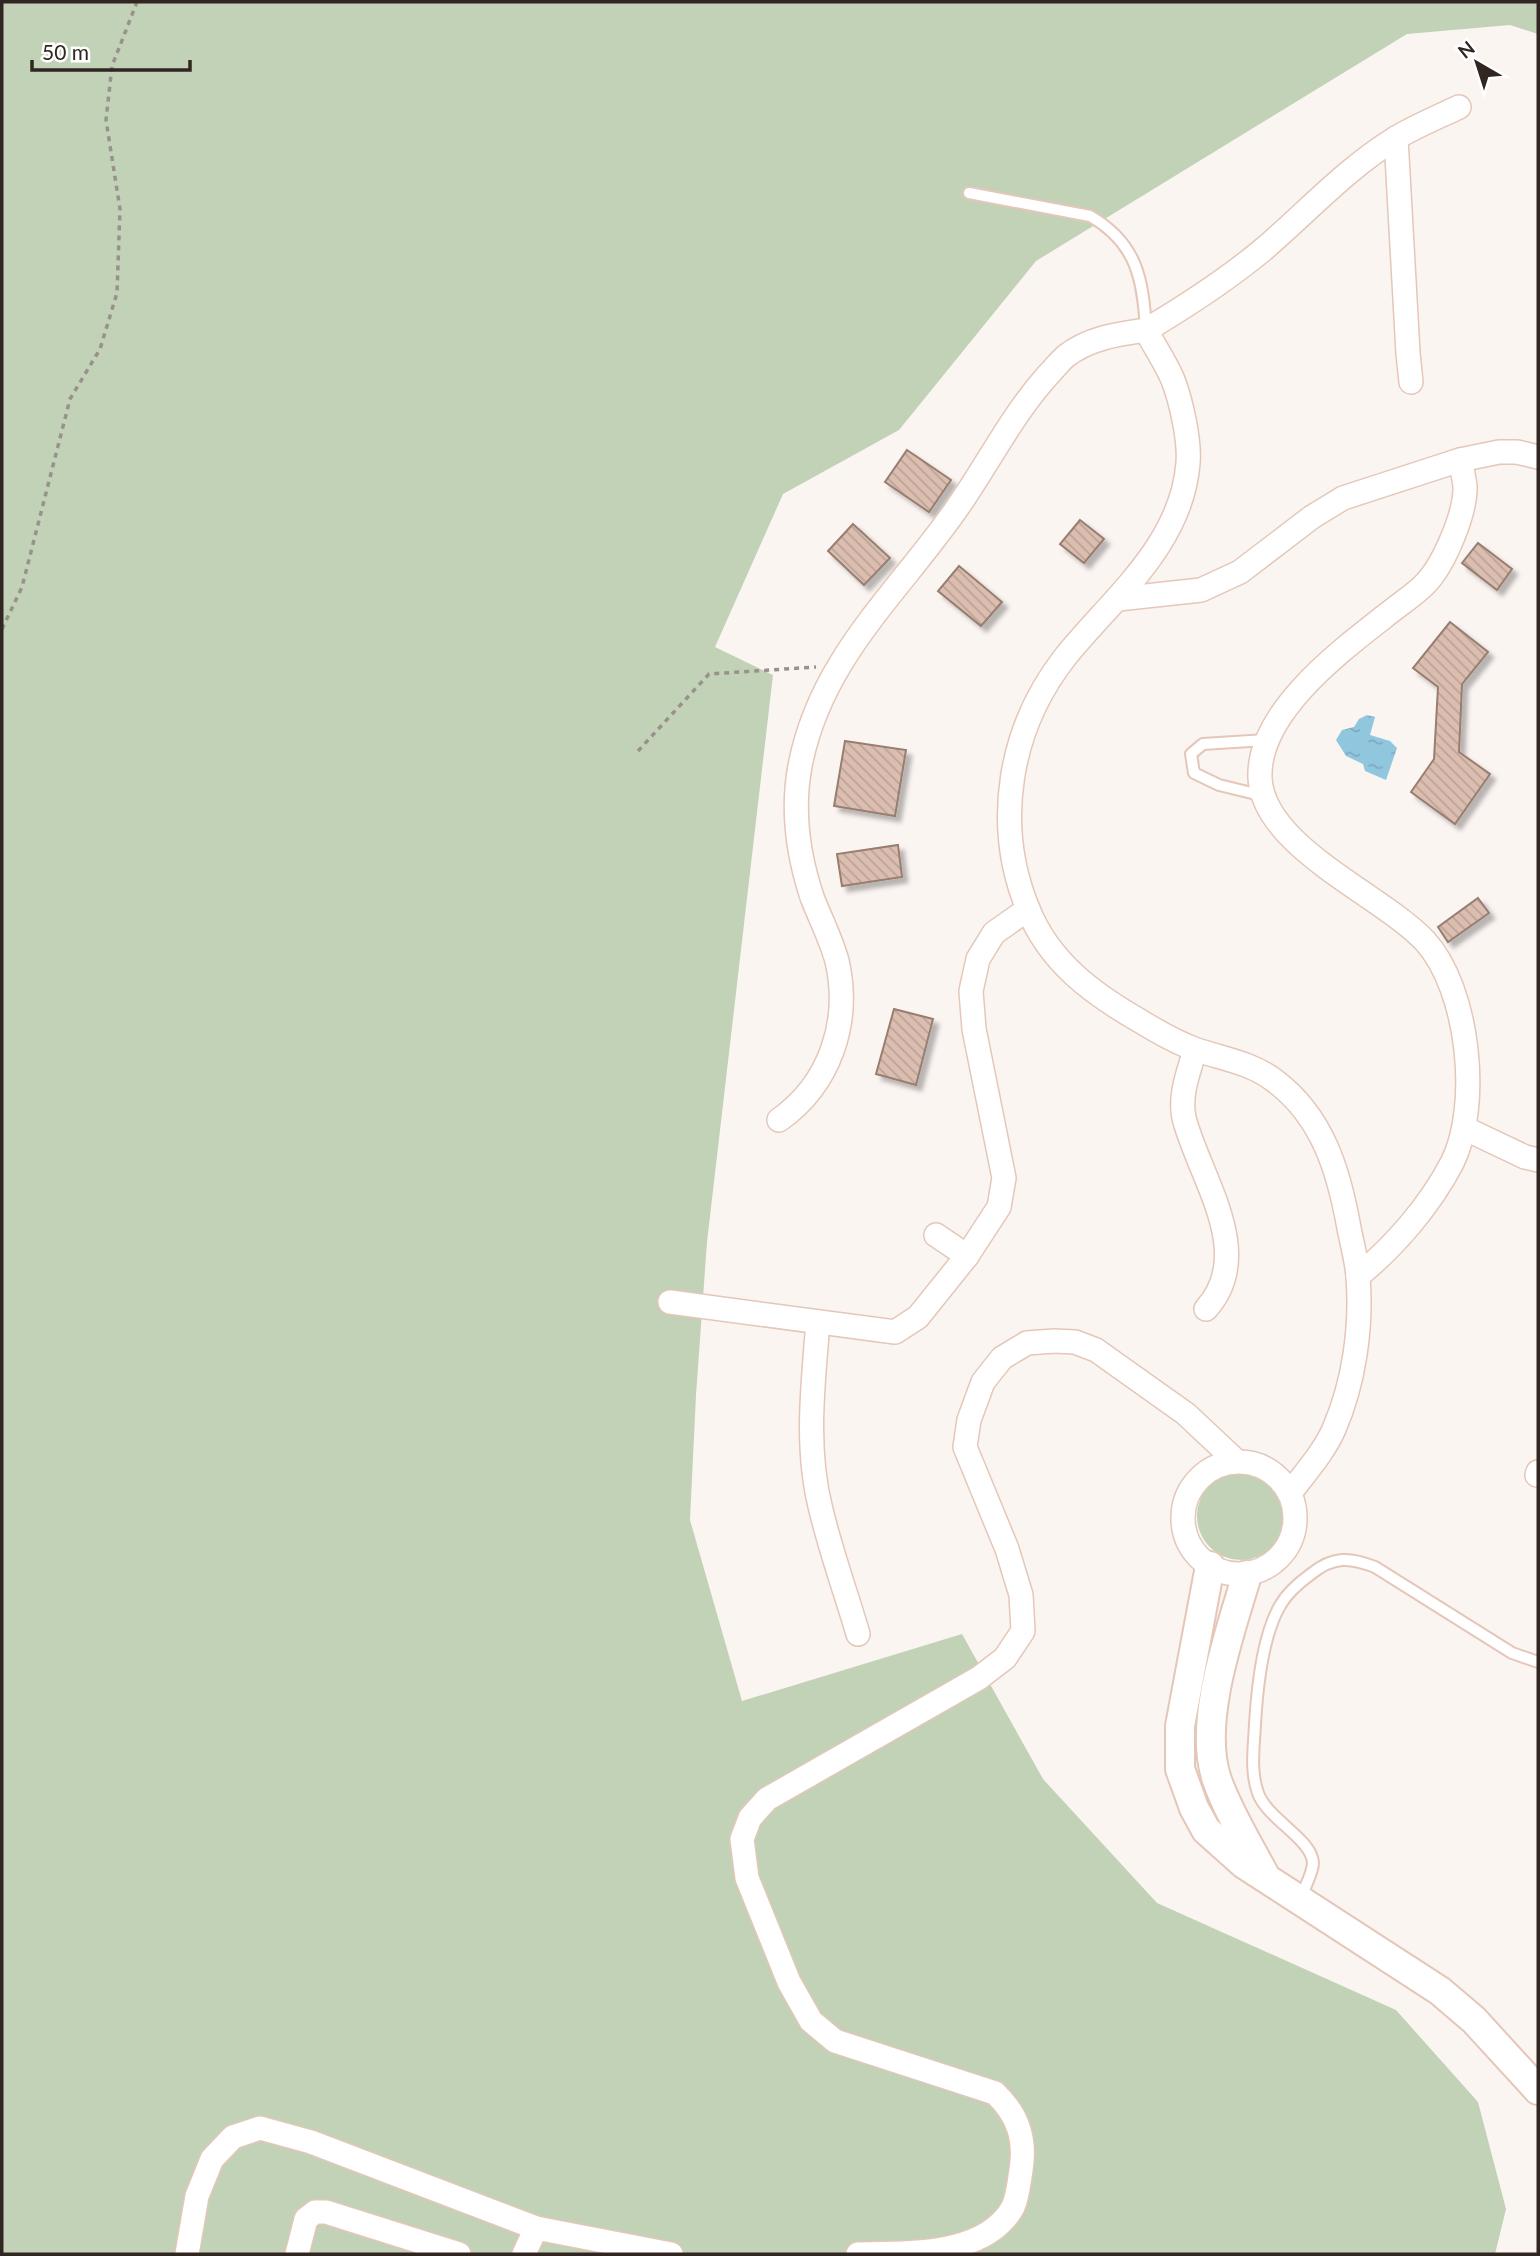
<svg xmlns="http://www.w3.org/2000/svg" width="1540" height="2256" viewBox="0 0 1540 2256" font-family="Lato,sans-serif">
<defs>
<pattern id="water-ripples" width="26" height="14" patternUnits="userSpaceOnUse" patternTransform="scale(1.75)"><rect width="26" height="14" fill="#91c6df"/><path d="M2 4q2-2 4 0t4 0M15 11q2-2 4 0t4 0" fill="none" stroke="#7eaabf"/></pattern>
<pattern id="building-back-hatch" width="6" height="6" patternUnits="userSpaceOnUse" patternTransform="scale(1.75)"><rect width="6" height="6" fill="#dbbeb0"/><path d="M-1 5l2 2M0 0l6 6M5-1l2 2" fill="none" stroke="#bca397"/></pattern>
<filter id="shadow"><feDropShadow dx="5.5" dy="5.5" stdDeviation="2" flood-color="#0004"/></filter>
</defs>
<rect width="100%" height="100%" fill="#fbf5f2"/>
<g fill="#c1d2b7">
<path d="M 2,2 L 1538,2 L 1538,34 L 1510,25 L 1407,34 L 1036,261 L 899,430 L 783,494 L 715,647 L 773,675 L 707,1242 L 696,1395 L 690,1520 L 742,1701 L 962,1634 L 1043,1779 L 1157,1903 L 1396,2010 L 1478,2102 L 1506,2209 L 1495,2254 L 2,2254 Z"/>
<circle cx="1241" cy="1516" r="44"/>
</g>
<path fill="url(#water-ripples)" d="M 1367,715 L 1375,717 L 1370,735 L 1390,741 L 1397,748 L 1386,780 L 1365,771 L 1363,764 L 1346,756 L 1336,740 L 1342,730 L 1354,727 L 1359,719 Z"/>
<g fill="url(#building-back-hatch)" stroke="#987e70" stroke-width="2" filter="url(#shadow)">
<path d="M 907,450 L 951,480 L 929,512 L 885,482 Z"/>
<path d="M 1080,520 L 1104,539 L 1084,563 L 1060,544 Z"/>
<path d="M 853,524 L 890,558 L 864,585 L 828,551 Z"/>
<path d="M 1478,543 L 1512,569 L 1497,590 L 1462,563 Z"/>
<path d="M 959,566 L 1002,602 L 981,626 L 938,591 Z"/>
<path d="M 1450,622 L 1488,652 L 1462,684 L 1459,752 L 1490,774 L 1455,824 L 1411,792 L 1434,759 L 1438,687 L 1413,668 Z"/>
<path d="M 845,741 L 906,750 L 895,816 L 834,806 Z"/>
<path d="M 898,845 L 902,877 L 842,886 L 837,854 Z"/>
<path d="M 1478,898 L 1489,913 L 1448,942 L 1438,927 Z"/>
<path d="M 894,1009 L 933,1019 L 916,1085 L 876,1074 Z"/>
</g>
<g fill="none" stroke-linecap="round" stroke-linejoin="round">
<g stroke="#e4c7b8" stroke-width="14">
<g id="service">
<path d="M 969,193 L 1090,216 C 1137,243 1143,279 1146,330"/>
<path d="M 1264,796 L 1219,785 L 1194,773 L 1191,754 L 1203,744 L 1266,740"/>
<path d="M 1301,1898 C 1304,1888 1313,1873 1313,1863 C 1312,1839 1267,1819 1258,1793 C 1250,1771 1254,1747 1255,1724 C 1257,1690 1263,1633 1281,1604 C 1288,1592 1300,1582 1311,1574 C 1333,1556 1350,1557 1375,1567 L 1512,1653 L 1538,1662"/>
</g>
</g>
<g stroke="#e4c7b8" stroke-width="26">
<g id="minor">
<path d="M 1396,138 L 1408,353 L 1411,382"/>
<path d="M 1118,599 L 1201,590 L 1240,572 L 1312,517 L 1343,498 L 1460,460 L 1499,452 L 1517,452 L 1538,457"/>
<path d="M 1195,1050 C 1189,1071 1179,1095 1184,1118 C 1199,1177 1257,1253 1206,1309"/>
<path d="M 779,1120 C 830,1084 851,1022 837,961 C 831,939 820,918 812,897 C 798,855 792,809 800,766 C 820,660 896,595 955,511 C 987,466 1011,416 1048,375 C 1054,369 1060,361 1066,356 C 1089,338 1118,334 1146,330"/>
<path d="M 1464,1128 L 1525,1157 L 1538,1160"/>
<path d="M 936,1235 L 967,1256 L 999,1207 L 1004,1178 L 974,1029 L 971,991 L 978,959 L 994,933 L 1028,909"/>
<path d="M 1358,1276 C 1395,1246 1430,1205 1452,1163 C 1481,1106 1469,989 1425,941 C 1382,895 1263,847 1260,778 C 1257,712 1343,649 1389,613 C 1401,603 1416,594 1426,583 C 1444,564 1466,513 1465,486 C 1464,478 1462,469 1460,460"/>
<path d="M 670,1302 L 895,1332 L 918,1317 L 967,1256"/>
<path d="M 818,1322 C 813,1384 805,1449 821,1510 C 831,1552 846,1593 858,1634"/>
<circle cx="1239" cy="1518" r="56"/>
<path d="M 1537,1475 L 1538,1472"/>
<path d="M 1290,1493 C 1305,1473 1324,1452 1334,1429 C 1354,1383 1362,1327 1358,1277 C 1357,1261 1352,1244 1349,1228 C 1339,1172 1323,1117 1275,1081 C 1252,1063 1224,1059 1197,1050 C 1177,1043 1158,1032 1140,1021 C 1093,994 1049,962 1028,909 C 993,824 1009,728 1066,656 C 1113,598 1182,544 1188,463 C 1190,440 1181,401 1173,380 C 1166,363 1154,346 1146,330 C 1188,305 1227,280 1265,248 C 1308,211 1347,168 1396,138 C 1416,126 1438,117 1459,107"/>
<path d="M 187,2254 L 197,2196 L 212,2159 L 233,2137 L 260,2128 L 311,2142 L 536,2228 L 671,2254"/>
<path d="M 297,2254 L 306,2219 L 315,2212 L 326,2212 L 459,2254"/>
<path d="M 524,2254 L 536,2228"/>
<path d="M 858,2254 C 910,2253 986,2256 1013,2207 C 1018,2196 1019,2182 1021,2170 C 1026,2139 1018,2115 995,2093 L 835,2041 L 811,2021 L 789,1982 L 747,1878 L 742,1839 L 750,1818 L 767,1799 L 979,1678 L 1005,1658 L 1023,1631 L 1021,1595 L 1007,1549 L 965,1447 L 969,1420 L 983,1382 L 1002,1358 L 1027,1343 L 1054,1341 L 1075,1342 L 1096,1350 L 1186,1414 L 1236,1461"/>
</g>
</g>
<g stroke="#e4c7b8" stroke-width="32">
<g id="tertiary">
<path d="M 1210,1566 L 1180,1726 L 1180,1769 L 1194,1808 L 1206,1830 L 1244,1864 L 1440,1991 L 1474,2020 L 1538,2090"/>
<path d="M 1247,1575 C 1230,1632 1197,1723 1217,1780 C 1229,1814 1249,1845 1265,1876"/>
</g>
</g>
<g stroke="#99918d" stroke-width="3.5" stroke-dasharray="5 5" stroke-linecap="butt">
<path d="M 2,629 L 22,587 L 70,399 L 100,349 L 117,293 L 120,209 L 106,120 L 112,66 L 137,2"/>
<path d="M 638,751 L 709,674 L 816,667"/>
</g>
<use href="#service" stroke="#fff" stroke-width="10"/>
<use href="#minor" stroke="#fff" stroke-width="23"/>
<use href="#tertiary" stroke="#fff" stroke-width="28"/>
</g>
<rect width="1540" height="2256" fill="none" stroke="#312621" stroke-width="7"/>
<g transform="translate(1477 63) rotate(321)" stroke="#ffffff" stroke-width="5" paint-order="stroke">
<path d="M0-5L12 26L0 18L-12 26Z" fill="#312621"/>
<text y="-10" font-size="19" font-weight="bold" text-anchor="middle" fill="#312621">N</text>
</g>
<path d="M32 60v10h158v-10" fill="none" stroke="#312621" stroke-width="3.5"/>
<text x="42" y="60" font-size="21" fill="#312621" stroke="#ffffff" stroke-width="5" paint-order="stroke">50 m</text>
</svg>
